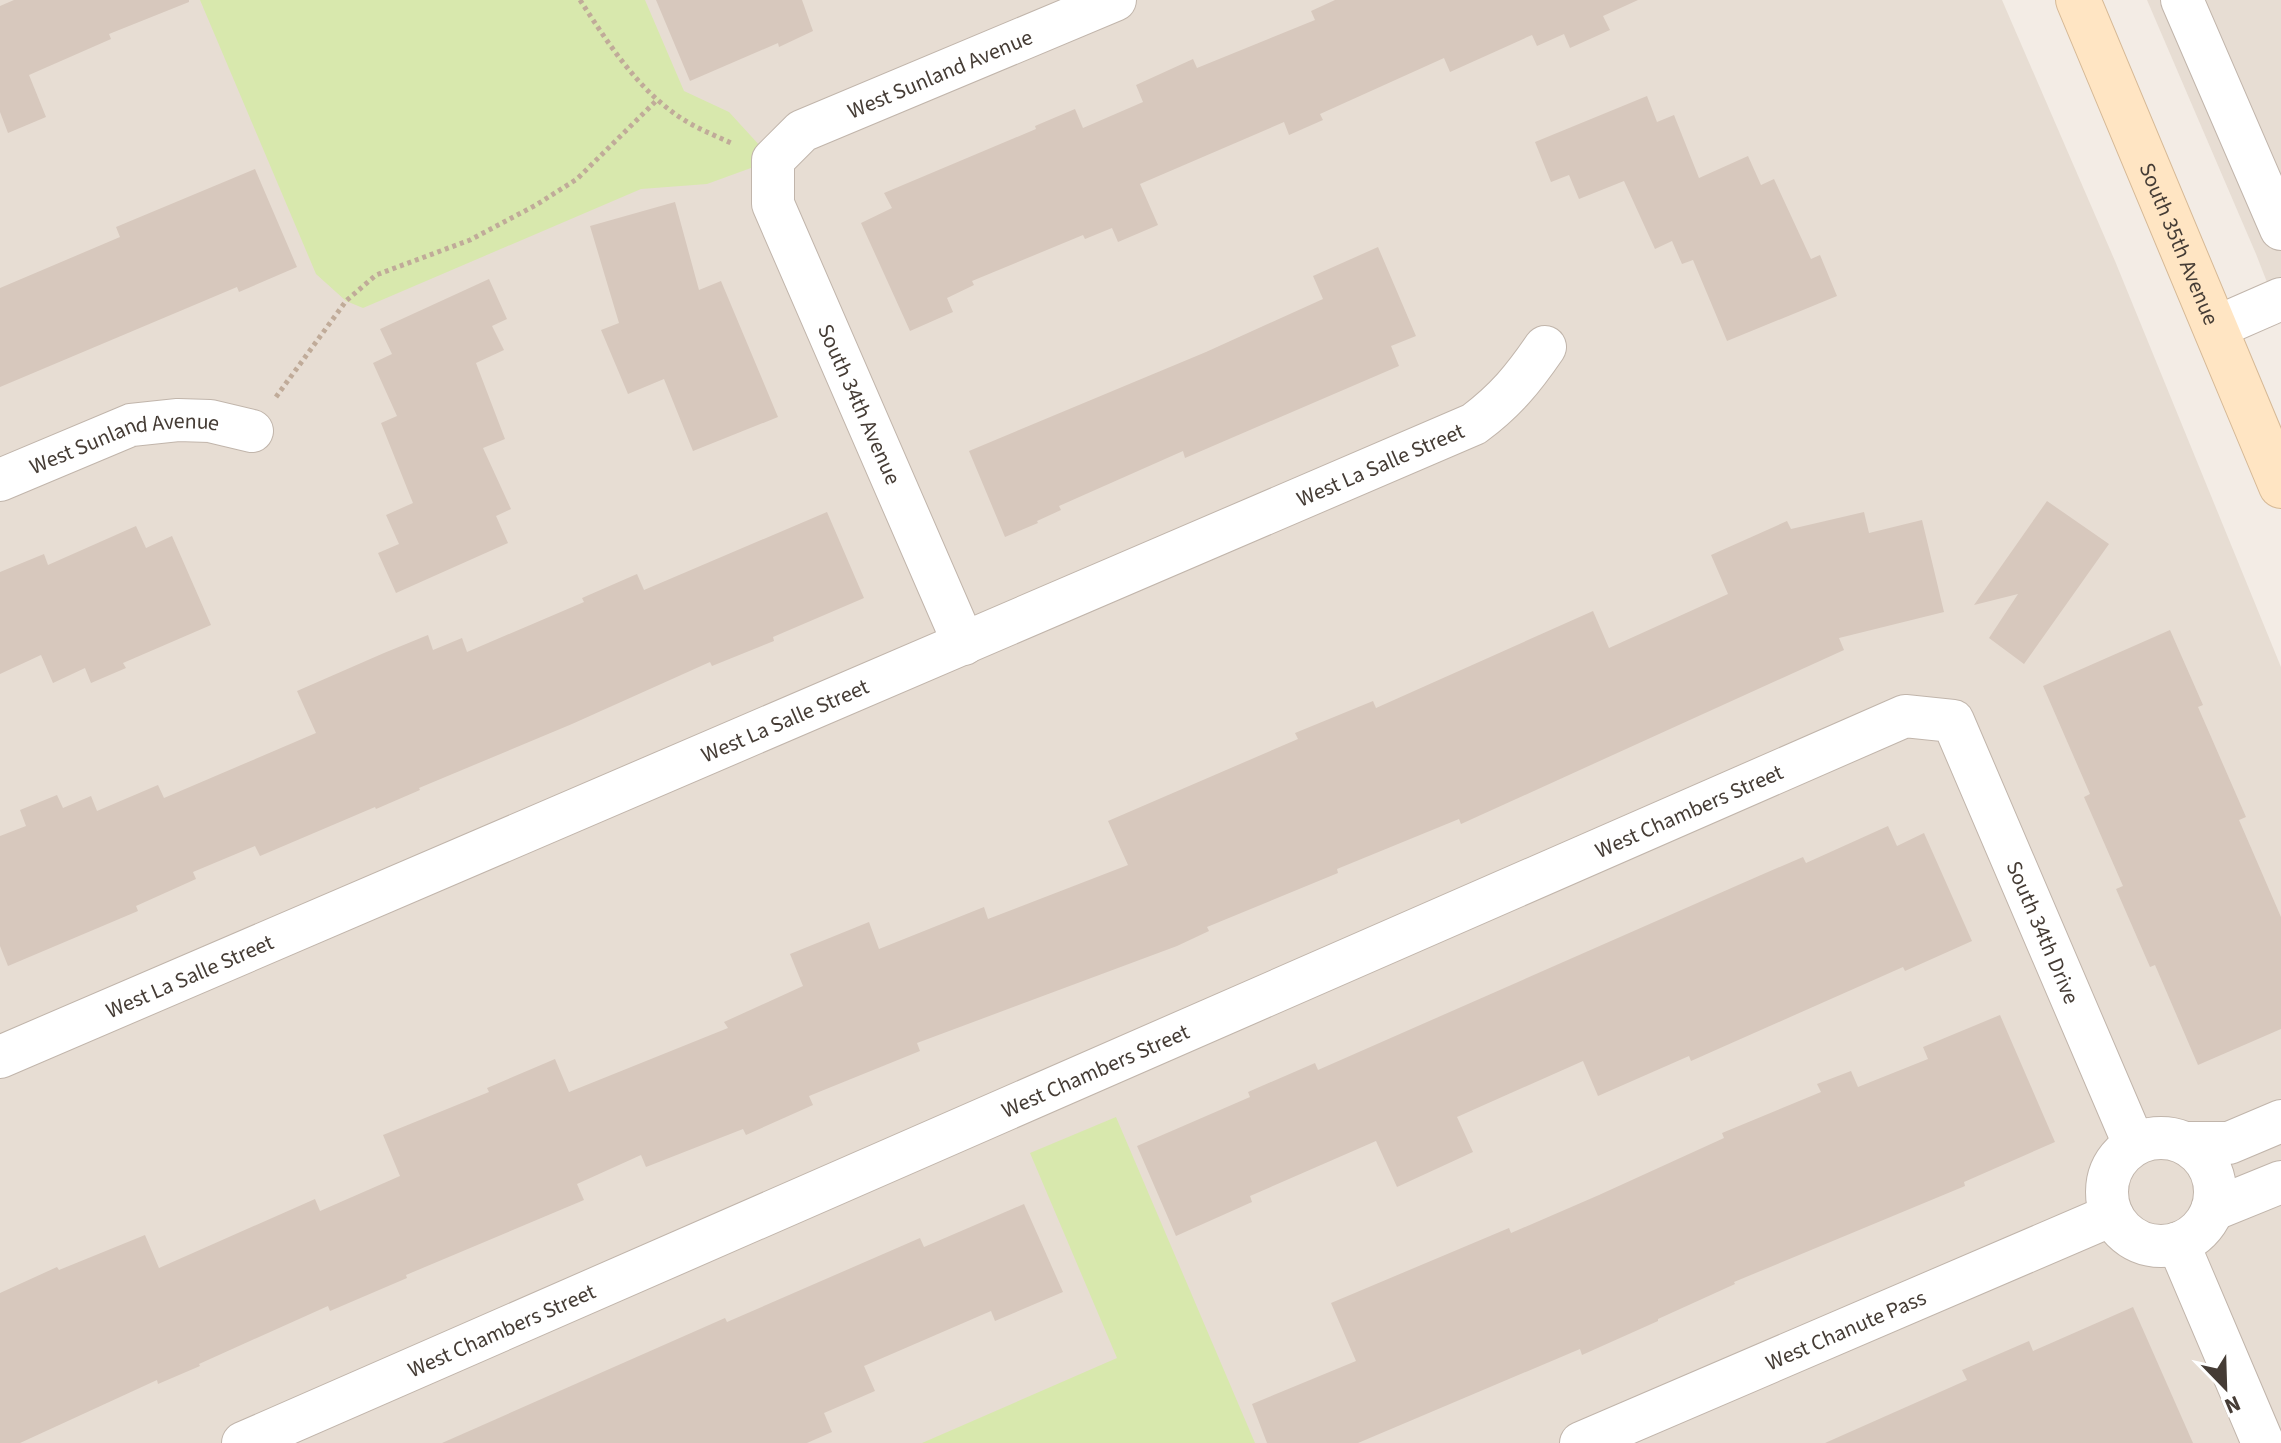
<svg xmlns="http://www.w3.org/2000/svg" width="2281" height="1443" viewBox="0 0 2281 1443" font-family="'Source Sans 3',sans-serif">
<rect width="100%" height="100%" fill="#f3ece5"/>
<g fill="#e7ddd3">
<path d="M 0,0 L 2002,0 L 2115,261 L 2281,667 L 2281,1443 L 0,1443 Z"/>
<path d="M 2147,0 L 2281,0 L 2281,318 L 2256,254 Z"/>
</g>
<g fill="#d8e8ad">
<path d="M 200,0 L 645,0 L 684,91 L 729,112 L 773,160 L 707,184 L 641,189 L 363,308 L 346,301 L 316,274 Z"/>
<path d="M 1116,1117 L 1255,1443 L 922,1443 L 1117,1358 L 1030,1153 Z"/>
</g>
<g fill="#d7c8bd">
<path d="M 14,0 L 189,0 L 189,2 L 109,34 L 111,39 L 29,75 L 46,117 L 8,133 L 0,112 L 0,6 Z"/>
<path d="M 656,0 L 802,0 L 813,31 L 779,47 L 778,43 L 690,81 Z"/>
<path d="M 1335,0 L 1638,0 L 1603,16 L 1610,30 L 1570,48 L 1564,34 L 1537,46 L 1532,35 L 1450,72 L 1444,58 L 1320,114 L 1323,120 L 1289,135 L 1284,122 L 1140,184 L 1158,225 L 1118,242 L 1112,228 L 1085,239 L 1083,235 L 972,281 L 974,285 L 947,298 L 953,312 L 910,331 L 861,223 L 892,208 L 884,193 L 1036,129 L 1035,126 L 1075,109 L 1083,128 L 1143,102 L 1136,85 L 1193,59 L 1197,68 L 1315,20 L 1311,11 Z"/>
<path d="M 1647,96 L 1657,122 L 1674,115 L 1699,178 L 1748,156 L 1761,185 L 1774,179 L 1811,259 L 1820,255 L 1837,296 L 1727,341 L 1693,260 L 1682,264 L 1672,241 L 1655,249 L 1624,181 L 1579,199 L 1569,175 L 1551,182 L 1535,142 Z"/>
<path d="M 255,169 L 297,267 L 239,292 L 237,287 L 0,387 L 0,288 L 120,237 L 116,227 Z"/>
<path d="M 675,202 L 699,290 L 721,281 L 778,417 L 693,451 L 664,379 L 628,394 L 601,330 L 619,323 L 590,226 Z"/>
<path d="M 1378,247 L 1416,336 L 1391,346 L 1399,366 L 1185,458 L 1183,451 L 1059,506 L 1061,510 L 1037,521 L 1038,523 L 1005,537 L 969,451 L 1206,352 L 1323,299 L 1313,276 Z"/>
<path d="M 489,279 L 507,319 L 492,326 L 504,350 L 476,363 L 505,439 L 483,448 L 511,509 L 496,516 L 508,543 L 396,593 L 378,553 L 399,544 L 386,515 L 413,503 L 381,423 L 397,416 L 373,363 L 392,354 L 380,329 Z"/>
<path d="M 2047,501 L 2109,544 L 2024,664 L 1989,638 L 2018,594 L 1974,605 Z"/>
<path d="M 827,512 L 864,598 L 773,637 L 774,641 L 712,666 L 710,662 L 572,724 L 419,788 L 420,790 L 376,809 L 375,807 L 260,856 L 255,846 L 193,872 L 196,879 L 136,906 L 138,911 L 8,966 L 0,946 L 0,836 L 26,826 L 20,810 L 57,795 L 63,808 L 91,796 L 97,811 L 158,785 L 164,798 L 316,733 L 297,691 L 384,653 L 428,635 L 433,650 L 462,638 L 467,652 L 584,602 L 582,598 L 637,574 L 644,590 Z"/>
<path d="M 1864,512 L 1869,533 L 1922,520 L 1944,612 L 1839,638 L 1844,650 L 1461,824 L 1459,819 L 1337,869 L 1338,873 L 1207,927 L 1209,931 L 1177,946 L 917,1043 L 920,1051 L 809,1096 L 813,1105 L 746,1135 L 743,1129 L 646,1167 L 641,1155 L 577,1184 L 584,1200 L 406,1275 L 407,1278 L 330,1311 L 328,1306 L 199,1364 L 200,1366 L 158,1384 L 157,1380 L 20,1443 L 0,1443 L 0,1293 L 57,1267 L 59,1270 L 145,1235 L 159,1268 L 315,1199 L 320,1211 L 400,1176 L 383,1135 L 489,1092 L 487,1088 L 555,1059 L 569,1092 L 728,1028 L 724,1022 L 803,986 L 790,954 L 869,922 L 879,949 L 984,907 L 988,919 L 1128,865 L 1108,821 L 1298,739 L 1295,733 L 1373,701 L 1376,708 L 1593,611 L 1609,648 L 1728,594 L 1711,555 L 1787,521 L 1791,529 Z"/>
<path d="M 136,526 L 146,548 L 172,536 L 211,625 L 123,663 L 126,668 L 91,683 L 85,668 L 53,683 L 41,655 L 0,674 L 0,572 L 44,554 L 48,565 Z"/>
<path d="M 2170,630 L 2203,705 L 2198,707 L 2246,817 L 2239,820 L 2281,917 L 2281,1029 L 2198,1065 L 2155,965 L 2150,967 L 2116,889 L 2123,886 L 2084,797 L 2090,794 L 2043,686 Z"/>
<path d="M 1888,826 L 1897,846 L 1924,833 L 1972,941 L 1905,971 L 1903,967 L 1691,1061 L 1689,1056 L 1598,1096 L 1583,1061 L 1457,1117 L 1473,1152 L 1397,1187 L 1376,1141 L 1250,1196 L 1252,1202 L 1176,1236 L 1137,1146 L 1250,1097 L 1248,1092 L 1315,1063 L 1318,1070 L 1761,875 L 1803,857 L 1806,863 Z"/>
<path d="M 2000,1015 L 2055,1142 L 1964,1182 L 1965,1186 L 1734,1282 L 1735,1284 L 1658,1319 L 1658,1321 L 1582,1355 L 1580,1349 L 1358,1443 L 1267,1443 L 1252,1404 L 1356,1361 L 1331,1303 L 1509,1228 L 1511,1233 L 1599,1195 L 1724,1138 L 1722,1133 L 1821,1092 L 1817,1084 L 1851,1071 L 1858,1087 L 1928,1059 L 1923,1047 Z"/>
<path d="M 1024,1204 L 1063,1292 L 995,1321 L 991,1311 L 864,1366 L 875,1391 L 824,1413 L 832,1432 L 807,1443 L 442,1443 L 725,1318 L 727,1322 L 920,1238 L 924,1247 Z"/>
<path d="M 2133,1307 L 2193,1443 L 1825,1443 L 1967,1380 L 1962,1370 L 2029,1341 L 2033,1351 Z"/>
</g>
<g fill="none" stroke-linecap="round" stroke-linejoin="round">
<g stroke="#c1b5ab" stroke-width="44">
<g id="street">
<path d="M 2182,0 L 2281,229"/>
<path d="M 2217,327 L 2281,299"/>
<path id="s1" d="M 0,480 L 131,425 L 178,420 L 210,421 L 252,431"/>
<path id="s2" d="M 964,644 L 773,204 L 773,160 L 802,131 L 1115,0"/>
<path id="s3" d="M 0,1057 L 1474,424 C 1506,400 1523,379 1545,347"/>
<circle cx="2161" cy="1192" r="54"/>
<path d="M 2187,1143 L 2229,1143 L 2281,1121"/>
<path d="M 2212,1210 L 2281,1182"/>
<path d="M 2178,1243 L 2263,1443"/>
<path id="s4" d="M 243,1443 L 1905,716 L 1953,721 L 2134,1144"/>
<path id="s5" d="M 1581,1443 L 2112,1215"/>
</g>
</g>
<g stroke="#d6b996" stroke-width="46">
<g id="secondary">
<path id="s6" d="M 2078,0 L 2281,486"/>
</g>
</g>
<g stroke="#c0ab99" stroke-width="5" stroke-dasharray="4 4" stroke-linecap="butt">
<path d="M 580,0 C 608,43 637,89 681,118 C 696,128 714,135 731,143"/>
<path d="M 276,397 L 346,301 L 376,275 L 470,240 L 536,205 L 577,179 L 657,100"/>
</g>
<use href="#street" stroke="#fff" stroke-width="42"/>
<use href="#secondary" stroke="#ffe5c3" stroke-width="44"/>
</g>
<g text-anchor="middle" stroke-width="6" stroke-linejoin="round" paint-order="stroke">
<g font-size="22" fill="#453c35" stroke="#fff">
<text dy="8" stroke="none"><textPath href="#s2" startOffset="714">West Sunland Avenue</textPath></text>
<text dy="8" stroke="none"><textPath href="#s6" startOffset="264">South 35th Avenue</textPath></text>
<text transform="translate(860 404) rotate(66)" y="8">South 34th Avenue</text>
<text dy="8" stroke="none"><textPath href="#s1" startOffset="132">West Sunland Avenue</textPath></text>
<text dy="8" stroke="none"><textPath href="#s3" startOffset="1502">West La Salle Street</textPath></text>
<text dy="8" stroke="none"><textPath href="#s3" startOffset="854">West La Salle Street</textPath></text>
<text dy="8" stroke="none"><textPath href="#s4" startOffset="1578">West Chambers Street</textPath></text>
<text dy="8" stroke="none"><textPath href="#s4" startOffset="2092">South 34th Drive</textPath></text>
<text dy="8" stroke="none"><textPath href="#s3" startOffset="206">West La Salle Street</textPath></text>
<text dy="8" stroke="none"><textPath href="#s4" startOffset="930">West Chambers Street</textPath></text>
<text dy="8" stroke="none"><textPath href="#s5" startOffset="288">West Chanute Pass</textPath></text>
<text dy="8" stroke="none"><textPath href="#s4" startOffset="282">West Chambers Street</textPath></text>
</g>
</g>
<g transform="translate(2225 1387) rotate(157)" stroke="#ffffff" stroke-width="6" paint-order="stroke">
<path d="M0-6L14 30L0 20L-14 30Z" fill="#453c35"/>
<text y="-12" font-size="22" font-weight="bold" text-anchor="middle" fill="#453c35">N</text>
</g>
</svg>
